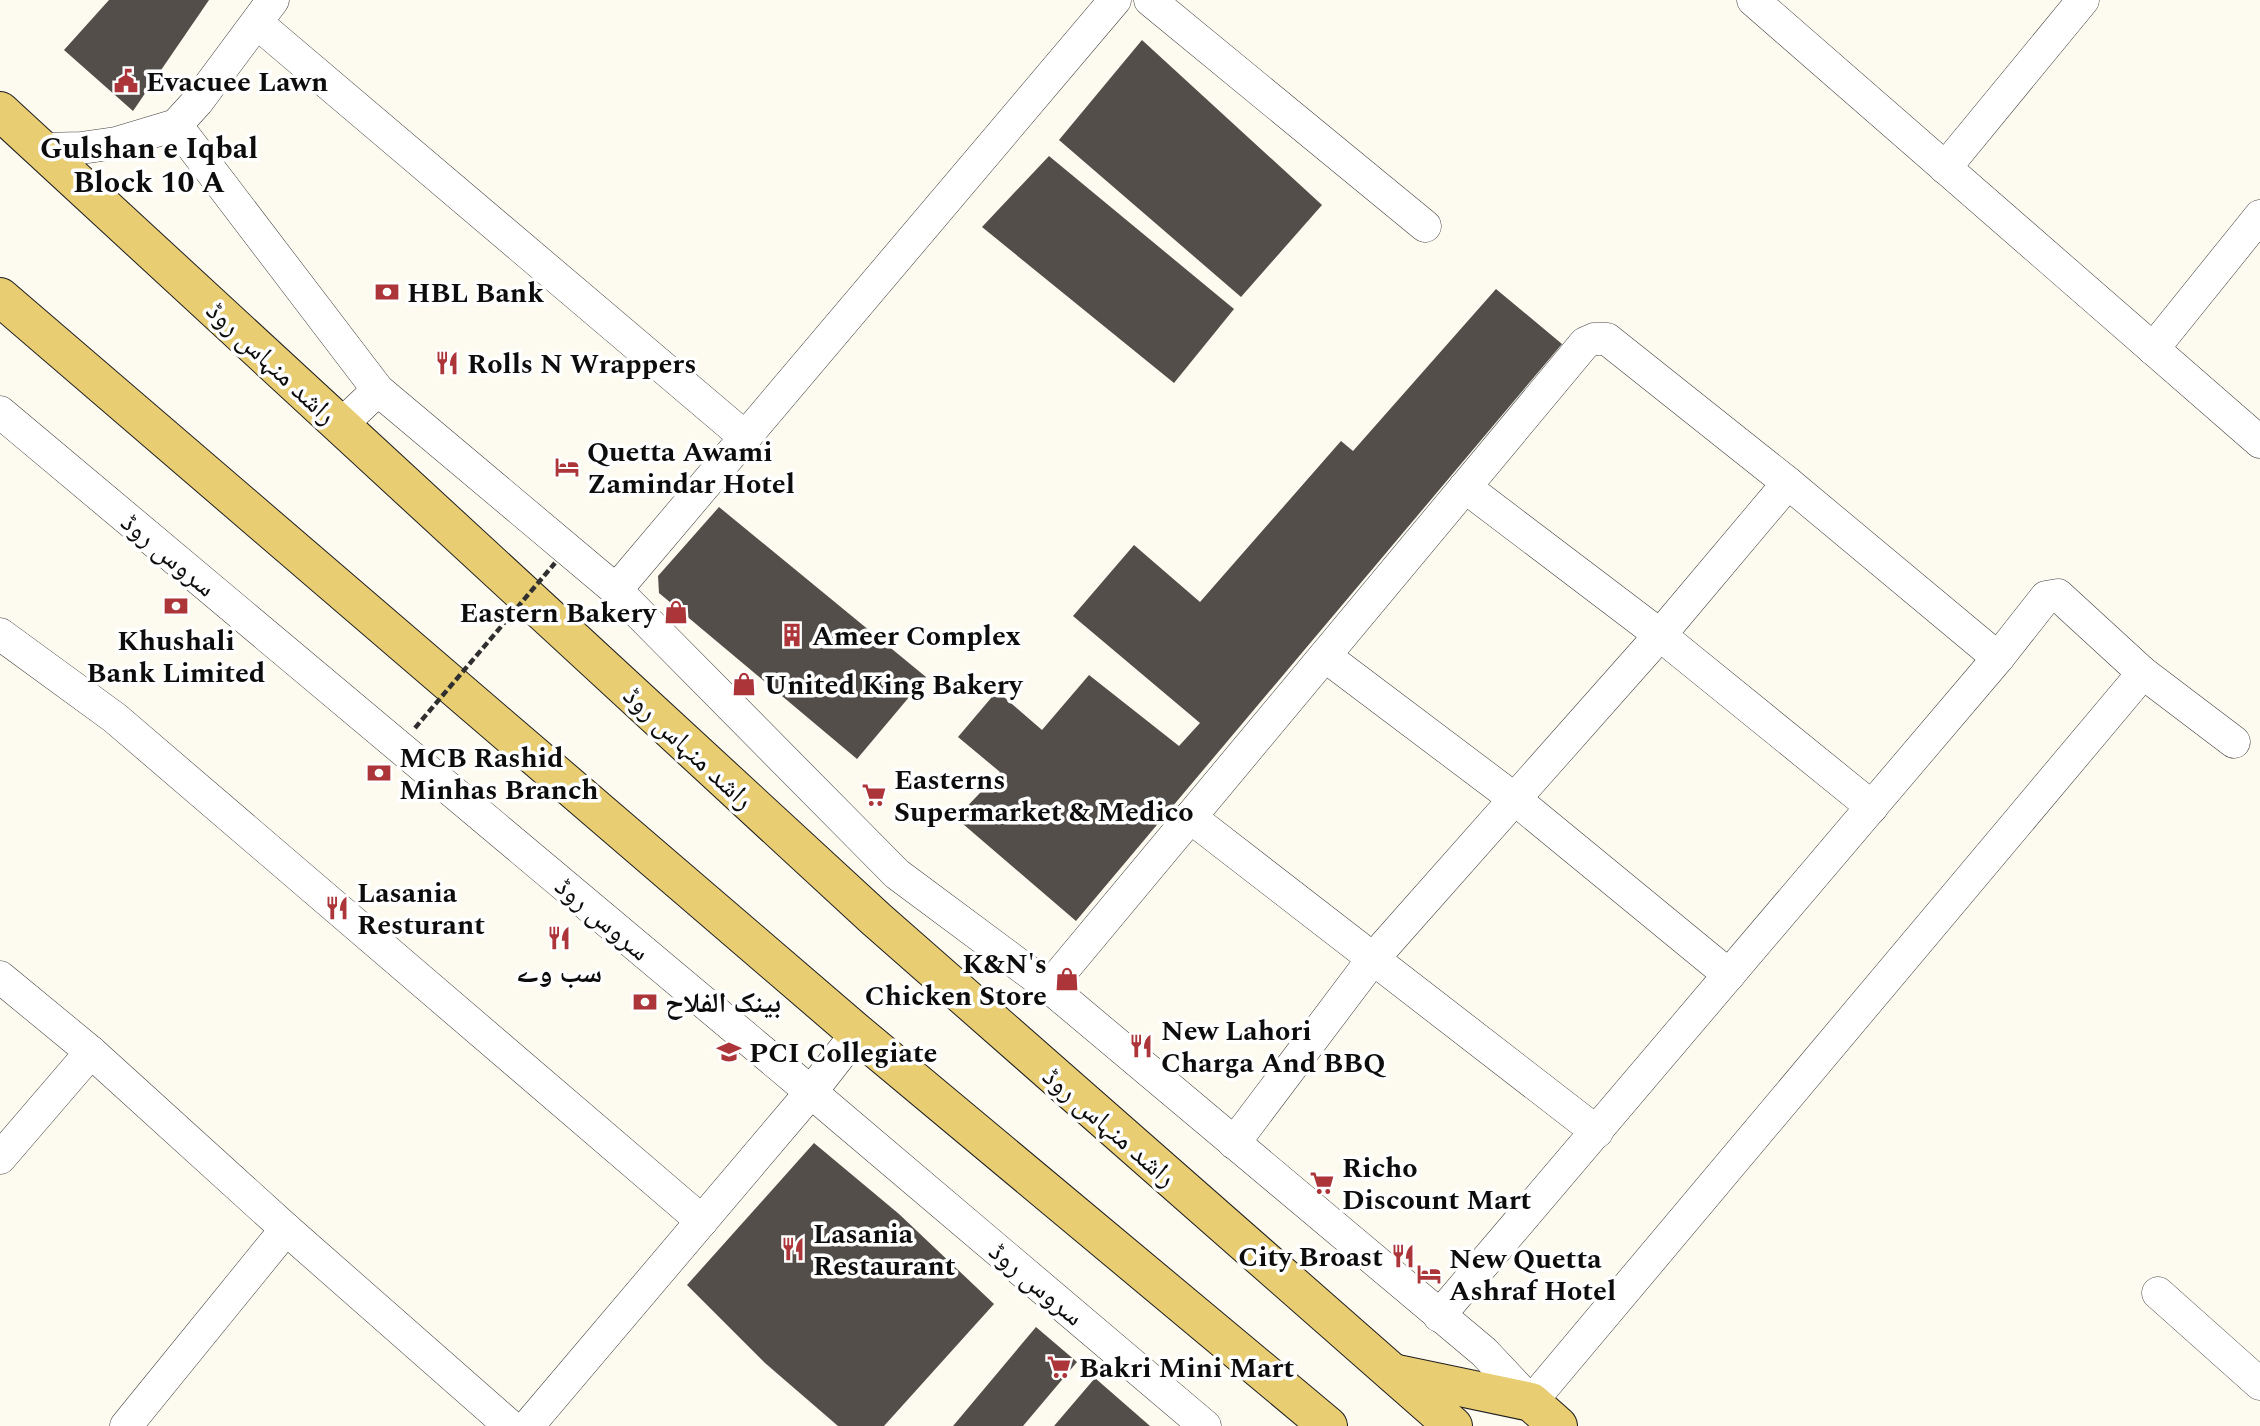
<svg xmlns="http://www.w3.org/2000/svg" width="2260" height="1426" viewBox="0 0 2260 1426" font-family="Spectral,'Noto Naskh Arabic',serif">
<rect width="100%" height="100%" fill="#fdfaef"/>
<g fill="#544e4a">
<path d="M 109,0 L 209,0 L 133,111 L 64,50 Z"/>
<path d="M 1142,40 L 1322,205 L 1241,297 L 1059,140 Z"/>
<path d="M 1049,156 L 1234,309 L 1174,383 L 982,227 Z"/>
<path d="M 1496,289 L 1562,344 L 1076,921 L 956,818 L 1000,772 L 958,737 L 997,691 L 1042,730 L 1089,675 L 1179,746 L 1200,723 L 1073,616 L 1134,545 L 1200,602 L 1341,441 L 1353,451 Z"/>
<path d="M 719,507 L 926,677 L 857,759 L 659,593 L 658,576 Z"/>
<path d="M 814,1143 L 899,1214 L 994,1304 L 884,1426 L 838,1426 L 765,1363 L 687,1285 Z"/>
<path d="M 1036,1327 L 1077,1362 L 1023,1426 L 953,1426 Z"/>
<path d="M 1095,1378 L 1150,1426 L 1054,1426 Z"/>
</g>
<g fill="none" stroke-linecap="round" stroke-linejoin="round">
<g stroke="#404040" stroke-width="33">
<g id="minor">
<path d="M 1150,0 L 1425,226"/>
<path d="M 1753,0 L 2260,442"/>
<path d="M 257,23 L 745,437"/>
<path d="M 176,125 L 378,390 L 616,590 L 897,874 L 1049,987 L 1484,1352 L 1531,1402 L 2143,673"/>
<path d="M 42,149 L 81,148 L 116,143 L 176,125 L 198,101 L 273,0"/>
<path d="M 1945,168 L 2083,0"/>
<path d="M 2153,349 L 2260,216"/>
<path d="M 0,412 L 818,1098 L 1205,1426"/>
<path d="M 341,425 L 378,390"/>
<path d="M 1788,483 L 1998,658"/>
<path d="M 1465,487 L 1660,635 L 1872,807"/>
<path d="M 616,590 L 1115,0"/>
<path d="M 0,634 L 115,718 L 702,1221"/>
<path d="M 1325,656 L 1516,800 L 1729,975"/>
<path d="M 1190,817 L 1597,1132"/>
<path d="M 0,977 L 91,1052 L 286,1229 L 510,1426"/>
<path d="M 1049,987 L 1585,343 L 1594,339 L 1607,339 L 1788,483 L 1660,635 L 1372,960 L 1234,1143"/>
<path d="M 0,1158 L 91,1052"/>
<path d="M 2158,1293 L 2260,1384"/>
<path d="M 1439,1316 L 1998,658 L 2046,597 L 2058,595 L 2143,673 L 2234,742"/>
<path d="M 126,1426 L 286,1229"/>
<path d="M 528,1426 L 811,1092 L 857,1033"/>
</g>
</g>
<g stroke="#1e1e1e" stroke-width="40">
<g id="primary">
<path d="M 0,111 L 876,919 L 1453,1426"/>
<path d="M 0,297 L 857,1033 L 1328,1426"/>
<path d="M 1393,1373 L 1531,1402 L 1558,1426"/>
</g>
</g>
<use href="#minor" stroke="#fff" stroke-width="32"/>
<use href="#primary" stroke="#e8cd73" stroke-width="38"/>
<path stroke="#2f2f2f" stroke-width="4.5" stroke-dasharray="7 3.5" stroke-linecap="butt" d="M 415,728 L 555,563"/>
</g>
<defs>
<g id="civic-bare" transform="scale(1.89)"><path d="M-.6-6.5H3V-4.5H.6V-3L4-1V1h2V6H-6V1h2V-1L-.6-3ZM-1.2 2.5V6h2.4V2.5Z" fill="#ac353a" stroke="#fff" stroke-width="2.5" paint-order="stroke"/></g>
<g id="bank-bare" transform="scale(1.89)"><path d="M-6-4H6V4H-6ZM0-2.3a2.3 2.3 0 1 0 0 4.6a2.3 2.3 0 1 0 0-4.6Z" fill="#ac353a" stroke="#fff" stroke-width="2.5" paint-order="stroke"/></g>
<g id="restaurant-bare" transform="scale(1.89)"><path d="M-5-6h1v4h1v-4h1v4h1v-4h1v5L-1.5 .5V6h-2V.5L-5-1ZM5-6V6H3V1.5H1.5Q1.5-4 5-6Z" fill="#ac353a" stroke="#fff" stroke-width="2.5" paint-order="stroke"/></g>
<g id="hotel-bare" transform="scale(1.89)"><path d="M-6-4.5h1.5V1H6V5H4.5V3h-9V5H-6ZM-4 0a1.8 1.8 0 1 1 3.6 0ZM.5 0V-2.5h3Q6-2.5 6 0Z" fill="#ac353a" stroke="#fff" stroke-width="2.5" paint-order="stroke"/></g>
<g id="shop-bare" transform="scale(1.89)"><path d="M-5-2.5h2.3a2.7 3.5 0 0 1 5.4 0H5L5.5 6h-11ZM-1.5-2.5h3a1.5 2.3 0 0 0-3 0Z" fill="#ac353a" stroke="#fff" stroke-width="2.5" paint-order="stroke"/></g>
<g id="building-bare" transform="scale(1.89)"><path d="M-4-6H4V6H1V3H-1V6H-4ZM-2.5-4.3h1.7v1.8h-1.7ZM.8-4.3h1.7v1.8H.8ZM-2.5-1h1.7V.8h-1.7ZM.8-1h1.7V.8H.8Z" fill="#ac353a" stroke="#fff" stroke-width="2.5" paint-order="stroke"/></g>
<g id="supermarket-bare" transform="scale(1.89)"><path d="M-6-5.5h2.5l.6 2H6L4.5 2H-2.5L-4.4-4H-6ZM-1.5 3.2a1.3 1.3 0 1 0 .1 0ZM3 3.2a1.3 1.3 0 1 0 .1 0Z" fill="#ac353a" stroke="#fff" stroke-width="2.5" paint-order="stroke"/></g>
<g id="university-bare" transform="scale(1.89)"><path d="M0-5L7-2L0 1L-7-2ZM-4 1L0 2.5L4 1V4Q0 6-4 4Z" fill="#ac353a" stroke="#fff" stroke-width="2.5" paint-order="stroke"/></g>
</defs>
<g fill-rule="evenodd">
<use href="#civic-bare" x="126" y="81"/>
<use href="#bank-bare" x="387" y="292"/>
<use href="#restaurant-bare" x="447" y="363"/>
<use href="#hotel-bare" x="567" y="467"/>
<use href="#bank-bare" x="176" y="606"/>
<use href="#shop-bare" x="676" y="612"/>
<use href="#building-bare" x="792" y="635"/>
<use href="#shop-bare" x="744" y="684"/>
<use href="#bank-bare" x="379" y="773"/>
<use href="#supermarket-bare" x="874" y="795"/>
<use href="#restaurant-bare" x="337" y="908"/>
<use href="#restaurant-bare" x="559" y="938"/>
<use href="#shop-bare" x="1067" y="979"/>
<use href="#bank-bare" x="645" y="1002"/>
<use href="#restaurant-bare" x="1141" y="1046"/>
<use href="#university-bare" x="729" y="1052"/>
<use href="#supermarket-bare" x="1322" y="1183"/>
<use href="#restaurant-bare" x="793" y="1249"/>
<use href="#restaurant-bare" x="1403" y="1256"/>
<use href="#hotel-bare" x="1429" y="1274"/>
<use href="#supermarket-bare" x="1059" y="1367"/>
</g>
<g text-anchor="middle" stroke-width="7" stroke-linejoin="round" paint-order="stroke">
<g font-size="28" font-weight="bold" fill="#0d0d0d" stroke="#fff" text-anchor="start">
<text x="146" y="91">Evacuee Lawn</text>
<text x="407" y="302">HBL Bank</text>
<text x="467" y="373">Rolls N Wrappers</text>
<text x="587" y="461">Quetta Awami<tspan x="587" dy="32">Zamindar Hotel</tspan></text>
<text x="656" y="622" text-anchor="end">Eastern Bakery</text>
<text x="812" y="645">Ameer Complex</text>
<text x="176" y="650" text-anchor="middle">Khushali<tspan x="176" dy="32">Bank Limited</tspan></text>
<text x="764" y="694">United King Bakery</text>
<text x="399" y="767">MCB Rashid<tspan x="399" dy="32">Minhas Branch</tspan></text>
<text x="894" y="789">Easterns<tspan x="894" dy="32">Supermarket &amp; Medico</tspan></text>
<text x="357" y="902">Lasania<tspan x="357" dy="32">Resturant</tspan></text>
<text x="1047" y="973" text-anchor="end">K&amp;N's<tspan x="1047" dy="32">Chicken Store</tspan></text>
<text x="559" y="982" text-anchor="middle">سب وے</text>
<text x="665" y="1012">بینک الفلاح</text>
<text x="1161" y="1040">New Lahori<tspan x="1161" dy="32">Charga And BBQ</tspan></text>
<text x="749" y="1062">PCI Collegiate</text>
<text x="1342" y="1177">Richo<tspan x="1342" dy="32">Discount Mart</tspan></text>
<text x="813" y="1243">Lasania<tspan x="813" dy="32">Restaurant</tspan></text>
<text x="1383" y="1266" text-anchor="end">City Broast</text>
<text x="1449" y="1268">New Quetta<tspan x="1449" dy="32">Ashraf Hotel</tspan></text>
<text x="1079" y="1377">Bakri Mini Mart</text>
</g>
<g font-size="28" fill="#0d0d0d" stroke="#fff">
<text transform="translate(272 362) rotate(43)" y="10">راشد منہاس روڈ</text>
<text transform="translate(169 554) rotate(40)" y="10">سروس روڈ</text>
<text transform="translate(689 747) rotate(43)" y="10">راشد منہاس روڈ</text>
<text transform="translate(603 918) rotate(40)" y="10">سروس روڈ</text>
<text transform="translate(1110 1126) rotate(41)" y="10">راشد منہاس روڈ</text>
<text transform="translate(1037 1283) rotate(40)" y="10">سروس روڈ</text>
</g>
<g font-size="30" font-weight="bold" fill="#0d0d0d" stroke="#fff">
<text x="149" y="158">Gulshan e Iqbal<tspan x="149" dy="34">Block 10 A</tspan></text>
</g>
</g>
</svg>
